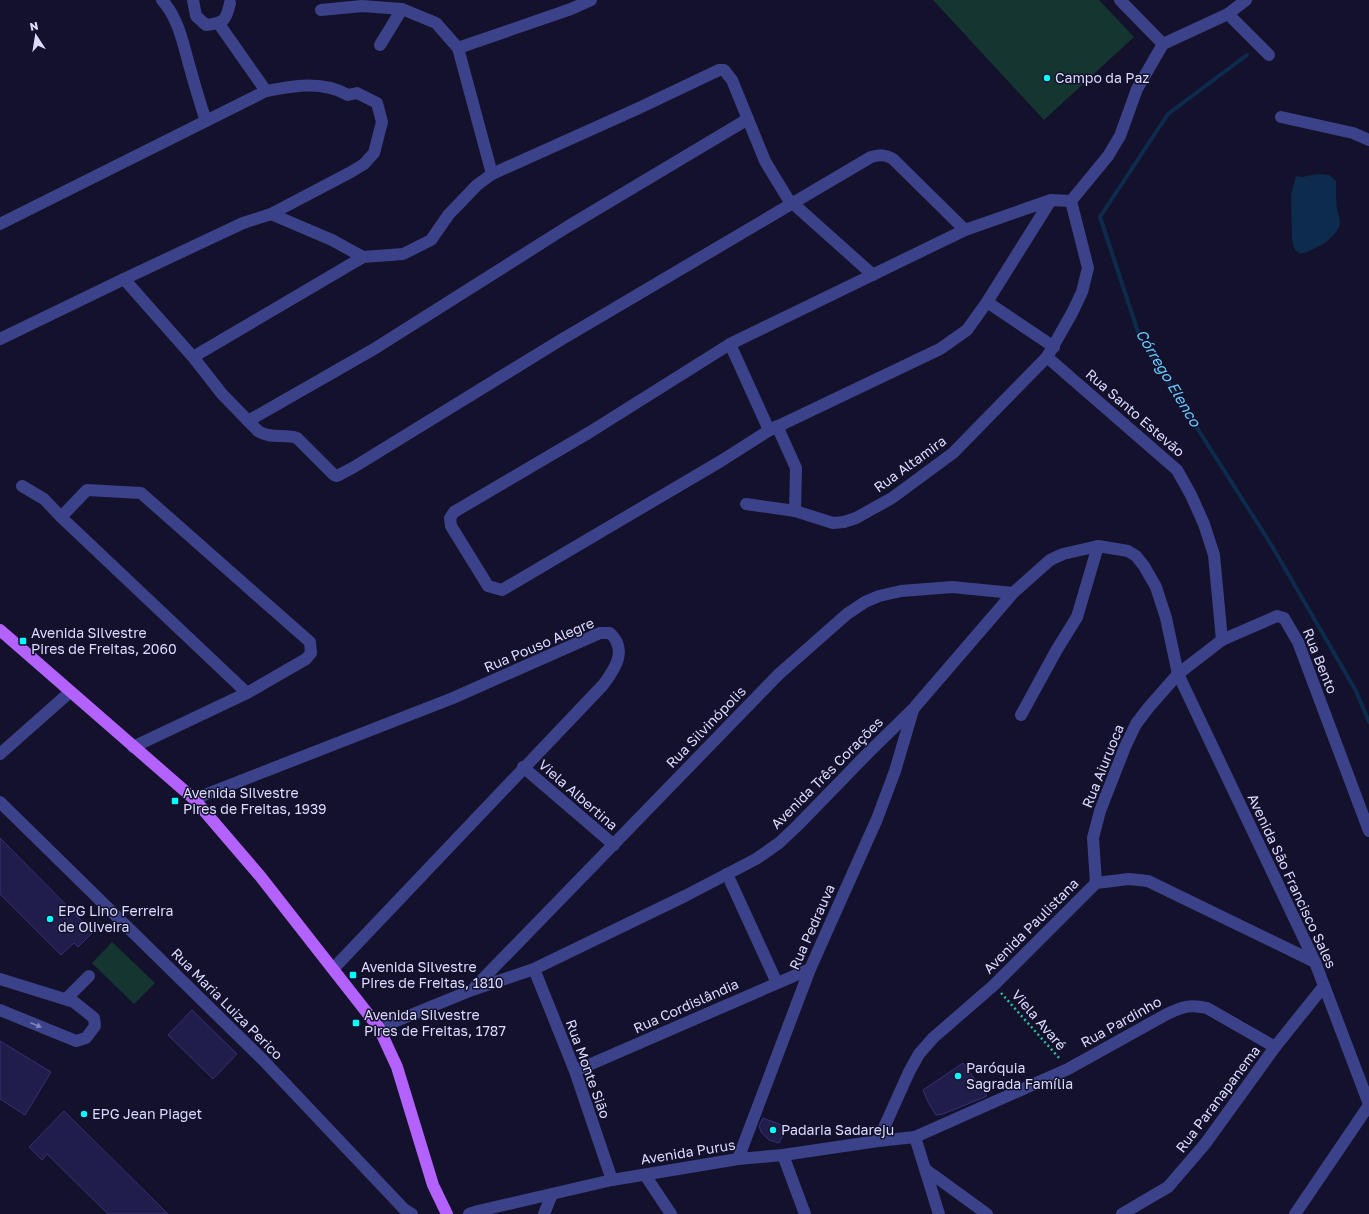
<svg xmlns="http://www.w3.org/2000/svg" width="1369" height="1214" viewBox="0 0 1369 1214" font-family="'Golos Text',sans-serif">
<rect width="100%" height="100%" fill="#13112b"/>
<g fill="#143530">
<path d="M 933,0 L 1099,0 L 1134,37 L 1044,120 Z"/>
<path d="M 112,942 L 155,983 L 134,1004 L 92,963 Z"/>
</g>
<path fill="#0d2c4d" d="M 1317,174 L 1329,175 L 1336,181 C 1336,191 1336,200 1337,210 C 1338,213 1340,218 1340,222 C 1339,238 1313,251 1300,254 L 1295,250 L 1292,240 L 1291,195 L 1296,176 L 1302,177 Z"/>
<g fill="none" stroke-linecap="round" stroke-linejoin="round">
<path stroke="#0d2c4d" stroke-width="4" d="M 1247,55 L 1168,114 L 1100,217 L 1140,338 L 1272,546 L 1356,691 L 1369,722"/>
</g>
<g fill="#211d4b" stroke="#362f77">
<path d="M 0,838 L 93,932 L 78,947 L 74,943 L 61,955 L 0,894 Z"/>
<path d="M 192,1010 L 237,1054 L 213,1079 L 168,1035 Z"/>
<path d="M 0,1041 L 51,1072 L 25,1115 L 0,1099 Z"/>
<path d="M 963,1063 L 987,1096 L 943,1114 L 936,1115 L 928,1102 L 923,1090 Z"/>
<path d="M 64,1111 L 168,1214 L 108,1214 L 47,1154 L 42,1160 L 29,1147 Z"/>
<path d="M 763,1118 L 787,1127 L 779,1143 L 769,1140 L 761,1132 L 759,1126 Z"/>
</g>
<g fill="none" stroke-linecap="round" stroke-linejoin="round">
<path stroke="#31bca5" stroke-width="2.5" stroke-dasharray="2 3" stroke-linecap="butt" d="M 1001,993 L 1060,1059"/>
<g stroke="#3c4289" stroke-width="12">
<path d="M 162,0 C 179,19 183,44 190,68 C 195,86 200,103 206,121"/>
<path d="M 193,0 L 196,16 L 206,25 C 224,23 226,21 230,3"/>
<path d="M 1120,0 L 1163,44"/>
<path d="M 1228,14 L 1269,55"/>
<path d="M 219,24 L 266,91"/>
<path d="M 380,45 L 402,9"/>
<path d="M 458,48 L 571,9 L 591,0"/>
<path d="M 1281,117 L 1353,133 L 1369,140"/>
<path d="M 492,174 L 639,108 L 719,70 L 724,70 L 732,80 L 765,161 L 788,199 L 873,275"/>
<path d="M 1051,200 L 987,302 L 967,330 L 940,349 L 768,431 L 721,461 L 502,590 L 488,586 L 451,526 L 450,518 L 454,512 L 590,432 L 730,344 L 965,230 L 1051,200 L 1071,201"/>
<path d="M 271,214 L 332,240 L 363,257 L 403,254 L 431,240 L 449,214 L 456,207 L 477,185 L 492,174 L 458,48 L 436,23 L 402,9 L 362,6 L 321,10"/>
<path d="M 0,224 L 266,91 C 293,86 322,80 348,95 L 357,93 L 377,103 L 382,122 L 374,153 L 364,164 L 351,172 L 271,214 L 243,223 L 124,279 L 0,339"/>
<path d="M 124,279 L 193,357 L 222,394 L 258,431 C 270,439 284,434 297,438 L 334,475 L 337,476 L 354,467 L 559,341 L 871,157 C 880,155 885,154 893,159 L 965,230"/>
<path d="M 987,302 L 1054,347"/>
<path d="M 730,344 L 769,430"/>
<path d="M 193,357 L 363,257"/>
<path d="M 1047,357 L 1177,470 L 1191,495 L 1204,524 L 1214,555 L 1222,640"/>
<path d="M 248,421 L 374,349 L 567,227 L 748,119"/>
<path d="M 777,426 L 796,468 L 795,511"/>
<path d="M 22,486 L 44,499 L 61,517 L 247,693"/>
<path d="M 746,504 L 795,511 L 833,523 L 844,522 L 856,518 L 892,498 L 953,453 L 1047,357 L 1072,313 L 1082,292 L 1088,268 L 1071,201 L 1108,156 L 1120,136 L 1137,89 L 1163,44 L 1228,14 L 1246,0"/>
<path d="M 61,517 L 87,490 L 141,493 L 310,642 L 311,653 L 306,659 L 247,693 L 133,747"/>
<path d="M 1021,715 L 1056,651 L 1077,617 L 1098,546"/>
<path d="M 0,754 L 70,692"/>
<path d="M 523,767 L 614,845"/>
<path d="M 194,799 L 453,698 L 600,633 L 610,633 C 628,650 615,669 603,685 L 333,969"/>
<path d="M 0,802 L 263,1060 L 404,1209 L 412,1214"/>
<path d="M 727,874 L 777,983"/>
<path d="M 1096,883 L 1093,838 L 1100,811 L 1125,747 L 1136,724 L 1149,707 L 1178,674 L 1222,640 L 1277,616 L 1284,618 L 1298,642 L 1369,831"/>
<path d="M 534,969 L 575,1071 L 612,1180"/>
<path d="M 0,979 L 74,1002 L 94,1018 L 95,1026 L 86,1038 L 76,1041 L 0,1010"/>
<path d="M 475,987 L 779,674 L 847,614 L 865,602 L 879,596 L 901,591 L 952,587 L 1013,593"/>
<path d="M 66,999 L 89,976"/>
<path d="M 379,1028 L 472,990 L 534,969 L 685,896 L 756,859 L 779,843 L 798,825 L 868,753 L 914,708 L 1013,593 L 1050,560 L 1063,554 L 1098,546 L 1128,551 L 1136,556 L 1144,566 L 1156,587 L 1166,618 L 1178,674 L 1315,962 L 1369,1104"/>
<path d="M 575,1071 L 810,969"/>
<path d="M 915,1137 L 939,1214"/>
<path d="M 878,1141 L 909,1072 L 919,1054 L 933,1038 L 994,985 L 1096,883 L 1129,879 L 1148,881 L 1315,962"/>
<path d="M 783,1155 L 805,1214"/>
<path d="M 738,1159 L 810,969 L 877,819 L 895,771 L 913,710"/>
<path d="M 925,1169 L 987,1214"/>
<path d="M 645,1175 L 671,1214"/>
<path d="M 469,1214 L 478,1211 L 612,1180 L 738,1159 L 783,1155 L 878,1141 L 915,1137 L 1068,1069 L 1167,1014 C 1182,1007 1189,1004 1207,1008 L 1275,1047"/>
<path d="M 544,1214 L 552,1194"/>
<path d="M 1122,1214 L 1168,1187 L 1205,1144 L 1275,1047 L 1324,986"/>
<path d="M 1295,1214 L 1369,1105"/>
</g>
<path stroke="#b362fe" stroke-width="12" d="M 0,630 L 194,799 L 260,876 L 379,1028 L 397,1067 L 433,1185 L 447,1214"/>
</g>
<defs><path id="oneway-solid" d="M-6-.8H1V-3.2L6.5 0L1 3.2V.8H-6Z"/></defs>
<use fill="#8487be" href="#oneway-solid" transform="translate(36 1025) rotate(22)"/>
<g fill="#08fefc" stroke="#13112b" stroke-width="1.5">
<circle cx="1047" cy="78" r="4"/>
<rect x="19" y="637" width="8" height="8" rx="2"/>
<rect x="171" y="797" width="8" height="8" rx="2"/>
<circle cx="50" cy="919" r="4"/>
<rect x="349" y="971" width="8" height="8" rx="2"/>
<rect x="352" y="1019" width="8" height="8" rx="2"/>
<circle cx="958" cy="1076" r="4"/>
<circle cx="84" cy="1114" r="4"/>
<circle cx="773" cy="1130" r="4"/>
</g>
<g text-anchor="middle" stroke-width="3" stroke-linejoin="round" paint-order="stroke">
<g font-size="14" fill="#dbdbff" stroke="#13112b" text-anchor="start">
<text x="1055" y="83">Campo da Paz</text>
<text x="31" y="638">Avenida Silvestre<tspan x="31" dy="16">Pires de Freitas, 2060</tspan></text>
<text x="183" y="798">Avenida Silvestre<tspan x="183" dy="16">Pires de Freitas, 1939</tspan></text>
<text x="58" y="916">EPG Lino Ferreira<tspan x="58" dy="16">de Oliveira</tspan></text>
<text x="361" y="972">Avenida Silvestre<tspan x="361" dy="16">Pires de Freitas, 1810</tspan></text>
<text x="364" y="1020">Avenida Silvestre<tspan x="364" dy="16">Pires de Freitas, 1787</tspan></text>
<text x="966" y="1073">Paróquia<tspan x="966" dy="16">Sagrada Família</tspan></text>
<text x="92" y="1119">EPG Jean Piaget</text>
<text x="781" y="1135">Padaria Sadareju</text>
</g>
<g font-size="14" fill="#dbdbff" stroke="#13112b">
<text transform="translate(1135 413) rotate(41)" y="5">Rua Santo Estevão</text>
<text transform="translate(910 464) rotate(-36)" y="5">Rua Altamira</text>
<text transform="translate(539 645) rotate(-23)" y="5">Rua Pouso Alegre</text>
<text transform="translate(1320 661) rotate(68)" y="5">Rua Bento</text>
<text transform="translate(706 727) rotate(-46)" y="5">Rua Silvinópolis</text>
<text transform="translate(1103 766) rotate(-68)" y="5">Rua Aiuruoca</text>
<text transform="translate(827 773) rotate(-45)" y="5">Avenida Três Corações</text>
<text transform="translate(578 795) rotate(41)" y="5">Viela Albertina</text>
<text transform="translate(1292 881) rotate(65)" y="5">Avenida São Francisco Sales</text>
<text transform="translate(1031 926) rotate(-45)" y="5">Avenida Paulistana</text>
<text transform="translate(812 927) rotate(-66)" y="5">Rua Pedrauva</text>
<text transform="translate(227 1004) rotate(45)" y="5">Rua Maria Luiza Perico</text>
<text transform="translate(686 1006) rotate(-24)" y="5">Rua Cordislândia</text>
<text transform="translate(1039 1020) rotate(49)" y="5">Viela Avaré</text>
<text transform="translate(1121 1022) rotate(-29)" y="5">Rua Pardinho</text>
<text transform="translate(588 1069) rotate(70)" y="5">Rua Monte Sião</text>
<text transform="translate(1218 1099) rotate(-53)" y="5">Rua Paranapanema</text>
<text transform="translate(688 1152) rotate(-9)" y="5">Avenida Purus</text>
</g>
<g font-size="15" font-style="italic" fill="#69c9fe" stroke="#13112b">
<text transform="translate(1168 378) rotate(59)" y="5">Córrego Elenco</text>
</g>
</g>
<g transform="translate(36 36) rotate(348)" stroke="#13112b" stroke-width="3" paint-order="stroke">
<path d="M0-3L7 15L0 10L-7 15Z" fill="#dbdbff"/>
<text y="-6" font-size="11" font-weight="bold" text-anchor="middle" fill="#dbdbff">N</text>
</g>
</svg>
